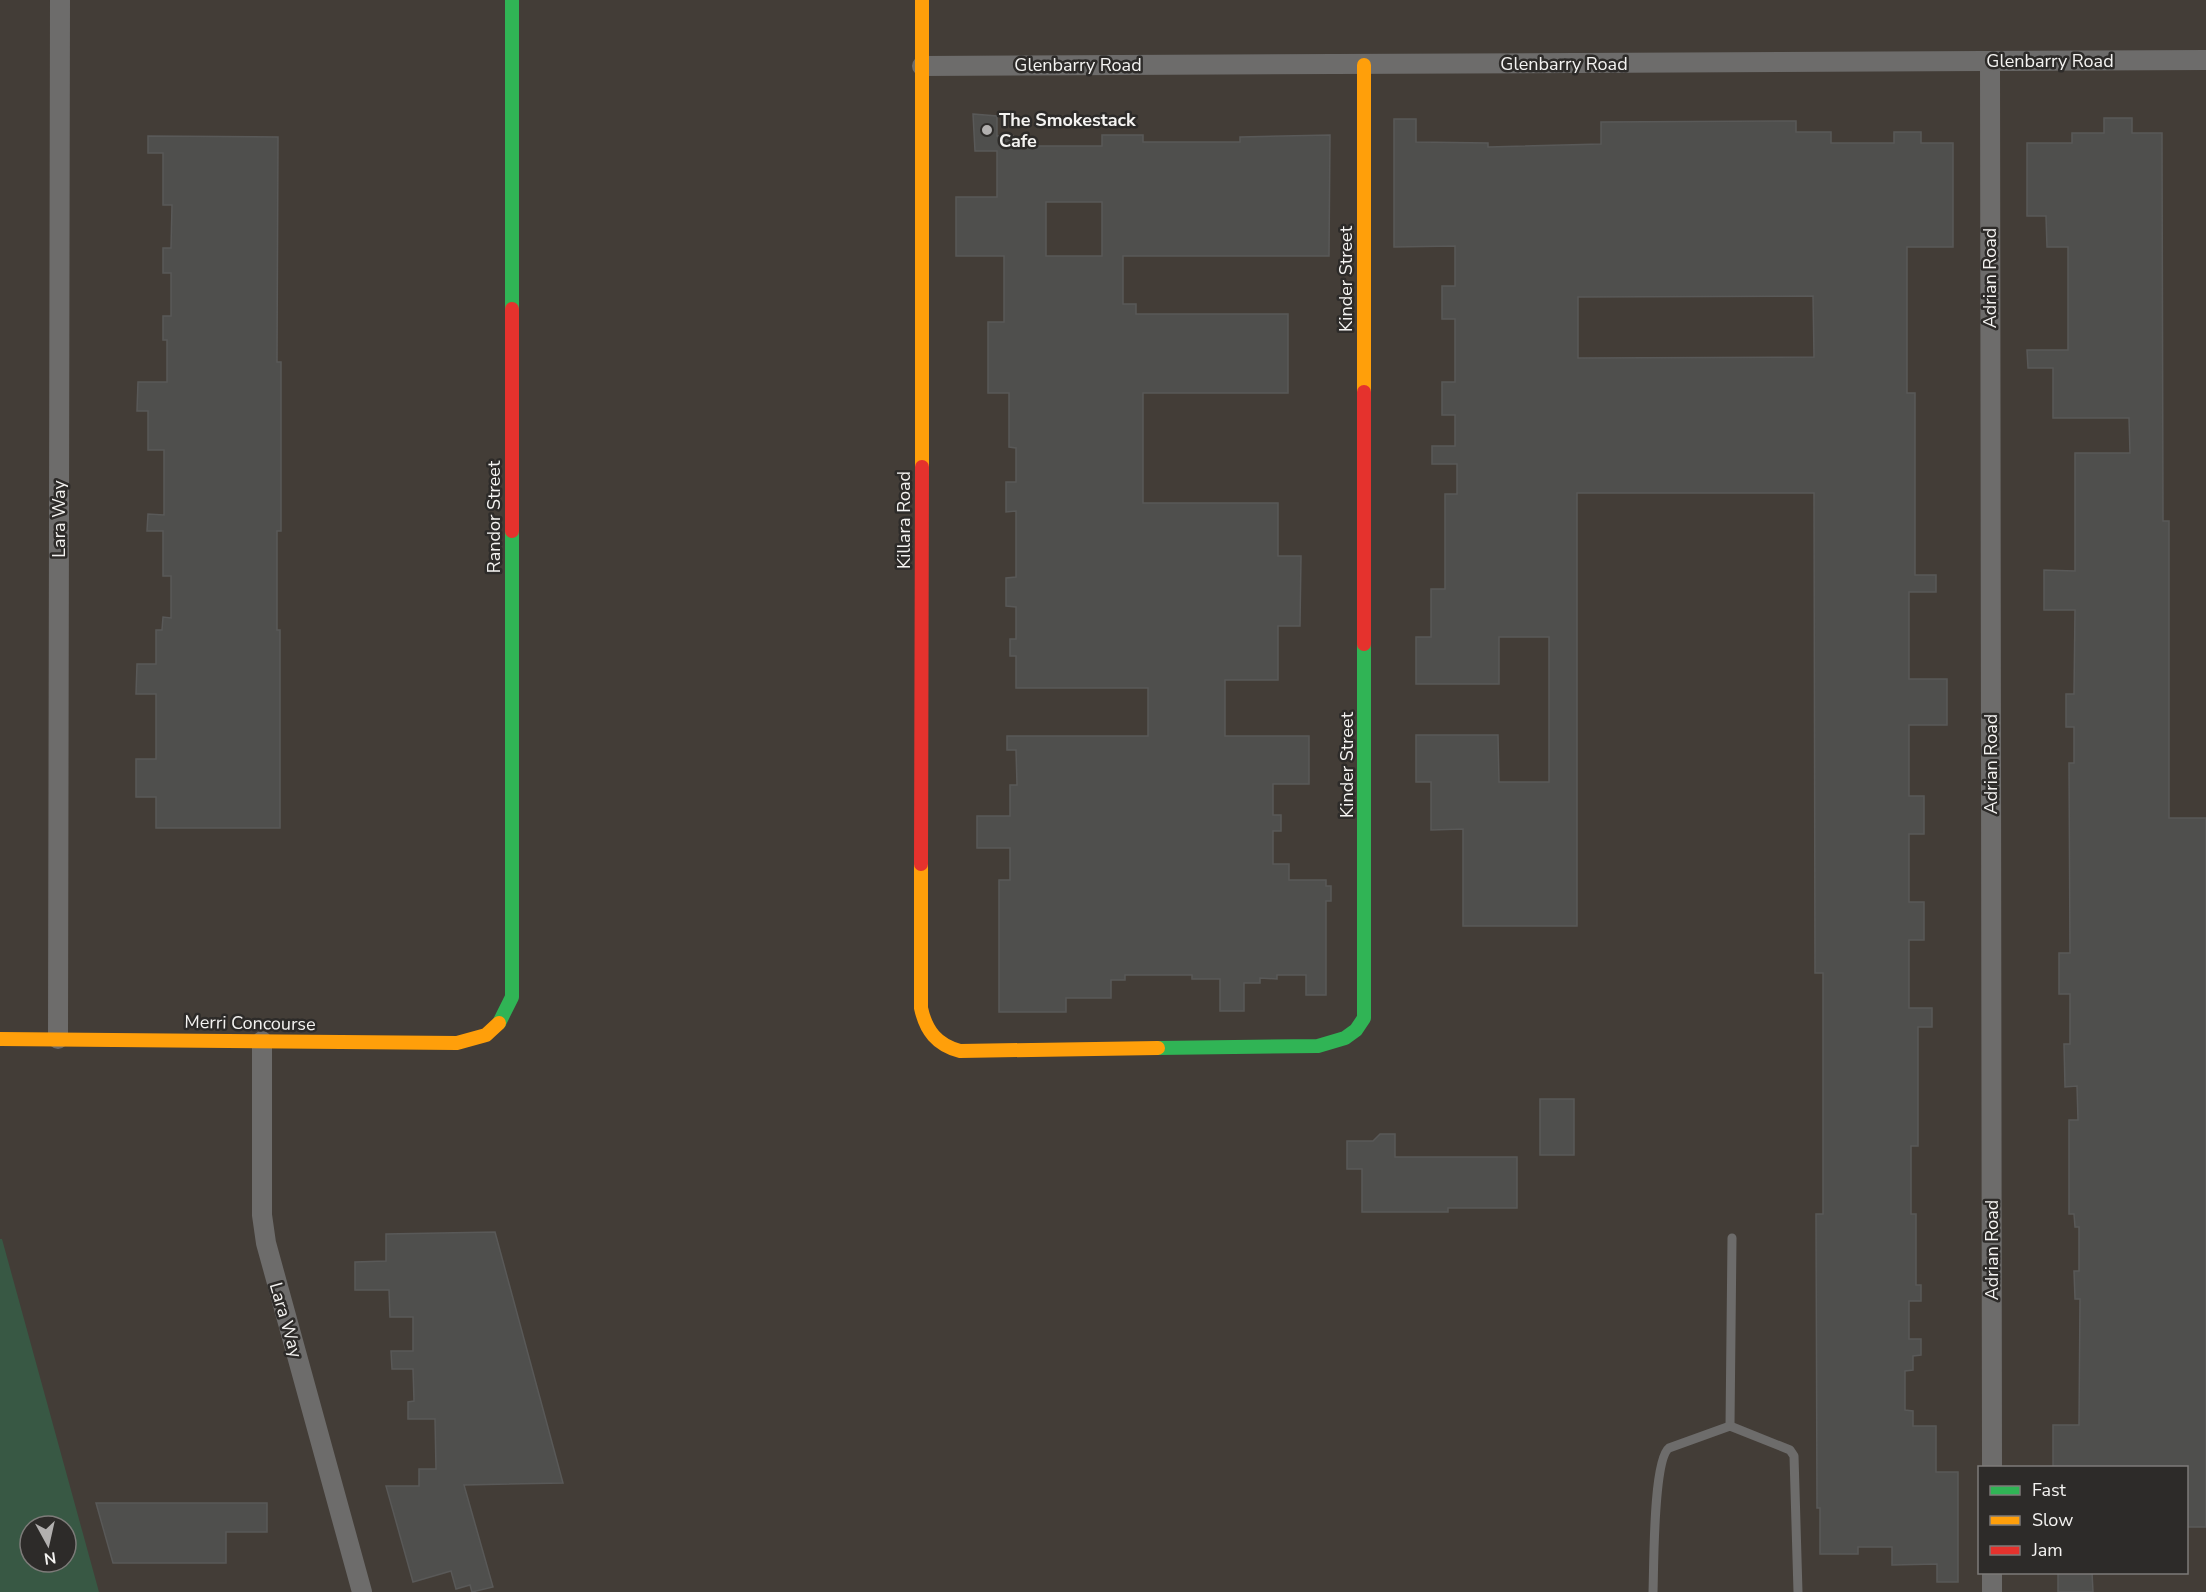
<svg xmlns="http://www.w3.org/2000/svg" width="2206" height="1592" viewBox="0 0 2206 1592" font-family="'Nunito Sans',sans-serif">
<rect width="100%" height="100%" fill="#363534"/>
<path fill="#433d37" fill-rule="evenodd" d="M 0,0 L 2206,0 L 2206,1592 L 96,1592 L 0,1239 ZM 1980,1468 L 2186,1468 L 2186,1572 L 1980,1572 Z"/>
<path fill="#385844" fill-rule="evenodd" d="M 0,1239 L 2,1239 L 99,1592 L 0,1592 ZM 30,1526 L 66,1526 L 66,1562 L 30,1562 Z"/>
<g fill="#4f4f4d" stroke="#595958" stroke-width="1.5" fill-rule="evenodd">
<path d="M 973,114 L 997,116 L 997,136 L 1013,136 L 1013,146 L 1102,146 L 1102,135 L 1143,135 L 1143,142 L 1240,142 L 1240,137 L 1330,135 L 1329,256 L 1123,256 L 1123,304 L 1136,304 L 1136,314 L 1288,314 L 1288,393 L 1143,393 L 1143,503 L 1278,503 L 1278,556 L 1301,556 L 1300,626 L 1278,626 L 1278,680 L 1225,680 L 1225,736 L 1309,736 L 1309,784 L 1273,784 L 1273,815 L 1281,815 L 1281,831 L 1273,831 L 1273,864 L 1289,864 L 1289,880 L 1326,880 L 1326,886 L 1331,886 L 1331,901 L 1326,901 L 1326,995 L 1306,995 L 1306,975 L 1277,975 L 1277,979 L 1260,978 L 1260,983 L 1244,983 L 1244,1011 L 1220,1011 L 1220,979 L 1192,979 L 1192,975 L 1125,975 L 1125,980 L 1111,980 L 1111,998 L 1066,998 L 1066,1012 L 999,1012 L 999,880 L 1010,880 L 1010,848 L 977,848 L 977,816 L 1010,816 L 1010,785 L 1017,785 L 1016,750 L 1007,750 L 1007,736 L 1148,736 L 1148,688 L 1016,688 L 1016,656 L 1010,656 L 1010,639 L 1016,639 L 1016,607 L 1006,606 L 1006,578 L 1016,577 L 1016,511 L 1006,512 L 1006,482 L 1016,482 L 1016,448 L 1009,447 L 1009,393 L 988,393 L 988,322 L 1004,322 L 1004,256 L 956,256 L 956,197 L 997,197 L 997,151 L 975,151 ZM 1046,202 L 1102,202 L 1102,256 L 1046,256 Z"/>
<path d="M 2104,118 L 2132,118 L 2132,133 L 2162,133 L 2163,521 L 2169,521 L 2169,818 L 2206,818 L 2206,1527 L 2187,1527 L 2187,1467 L 2053,1467 L 2053,1425 L 2079,1425 L 2080,1299 L 2075,1299 L 2074,1271 L 2079,1271 L 2079,1227 L 2075,1227 L 2074,1214 L 2069,1214 L 2069,1120 L 2078,1120 L 2077,1086 L 2065,1087 L 2064,1044 L 2070,1044 L 2070,994 L 2059,994 L 2059,953 L 2070,953 L 2069,763 L 2074,763 L 2074,727 L 2066,727 L 2066,694 L 2074,694 L 2075,610 L 2044,610 L 2044,570 L 2075,571 L 2075,453 L 2130,453 L 2129,418 L 2053,418 L 2053,368 L 2028,368 L 2027,350 L 2068,350 L 2068,247 L 2047,247 L 2046,216 L 2027,216 L 2027,143 L 2072,143 L 2072,133 L 2104,133 Z"/>
<path d="M 1394,119 L 1416,119 L 1416,142 L 1488,143 L 1488,147 L 1601,144 L 1601,122 L 1796,121 L 1796,132 L 1831,132 L 1831,143 L 1894,143 L 1894,132 L 1921,132 L 1921,143 L 1953,143 L 1953,247 L 1907,247 L 1907,393 L 1915,393 L 1915,575 L 1936,575 L 1936,592 L 1909,592 L 1909,679 L 1947,679 L 1947,725 L 1909,725 L 1909,796 L 1924,796 L 1924,834 L 1909,834 L 1909,902 L 1924,902 L 1924,940 L 1909,940 L 1909,1008 L 1932,1008 L 1932,1027 L 1918,1027 L 1918,1146 L 1911,1146 L 1911,1214 L 1916,1214 L 1916,1285 L 1921,1285 L 1921,1301 L 1909,1301 L 1909,1339 L 1921,1339 L 1921,1355 L 1913,1356 L 1913,1370 L 1905,1371 L 1905,1410 L 1913,1411 L 1913,1426 L 1936,1426 L 1936,1472 L 1958,1472 L 1958,1582 L 1937,1582 L 1937,1564 L 1892,1565 L 1892,1547 L 1858,1547 L 1858,1554 L 1820,1554 L 1820,1508 L 1817,1508 L 1816,1214 L 1823,1214 L 1823,973 L 1815,973 L 1814,493 L 1577,493 L 1577,926 L 1463,926 L 1463,829 L 1431,830 L 1431,782 L 1416,782 L 1416,735 L 1498,735 L 1499,782 L 1549,782 L 1549,637 L 1499,637 L 1499,684 L 1416,684 L 1416,637 L 1431,637 L 1431,589 L 1445,589 L 1445,494 L 1457,494 L 1457,464 L 1432,464 L 1432,446 L 1455,446 L 1455,415 L 1442,415 L 1442,382 L 1455,382 L 1455,319 L 1442,319 L 1442,286 L 1455,286 L 1455,246 L 1394,247 ZM 1813,296 L 1814,357 L 1578,358 L 1578,297 Z"/>
<path d="M 148,136 L 278,137 L 277,362 L 281,362 L 281,531 L 277,531 L 277,630 L 280,630 L 280,828 L 156,828 L 156,797 L 136,797 L 136,759 L 156,759 L 156,694 L 136,694 L 137,664 L 156,664 L 156,630 L 162,630 L 163,617 L 171,618 L 171,576 L 163,576 L 163,531 L 147,531 L 148,514 L 164,515 L 164,450 L 148,450 L 148,411 L 137,411 L 138,382 L 167,382 L 167,340 L 163,340 L 163,316 L 171,316 L 171,273 L 163,273 L 163,248 L 171,248 L 172,205 L 163,205 L 163,153 L 148,153 Z"/>
<rect x="1540" y="1099" width="34" height="56"/>
<path d="M 1380,1134 L 1395,1134 L 1395,1157 L 1517,1157 L 1517,1208 L 1448,1208 L 1448,1212 L 1362,1212 L 1362,1169 L 1347,1169 L 1347,1141 L 1373,1141 Z"/>
<path d="M 495,1232 L 563,1483 L 464,1485 L 493,1587 L 472,1592 L 470,1585 L 456,1589 L 451,1571 L 413,1582 L 386,1486 L 419,1486 L 419,1469 L 436,1469 L 435,1419 L 408,1419 L 408,1402 L 414,1401 L 413,1369 L 392,1369 L 391,1351 L 413,1351 L 413,1317 L 390,1317 L 389,1290 L 355,1290 L 355,1262 L 386,1261 L 386,1234 Z"/>
<path d="M 96,1503 L 267,1503 L 267,1532 L 226,1532 L 226,1563 L 113,1563 Z"/>
<path d="M 2058,1572 L 2092,1572 L 2093,1592 L 2058,1592 Z"/>
</g>
<g fill="none" stroke-linecap="round" stroke-linejoin="round">
<g stroke="#6d6c6b" stroke-width="9">
<path d="M 1730,1426 L 1732,1238"/>
<path d="M 1653,1592 C 1654,1567 1653,1460 1669,1448 L 1730,1426 L 1790,1450 L 1794,1456 L 1798,1592"/>
</g>
<g stroke="#6d6c6b" stroke-width="20">
<path d="M 1990,61 L 1992,1468"/>
<path d="M 922,66 L 2206,60"/>
<path d="M 58,1039 L 60,0"/>
<path d="M 262,1041 L 262,1215 L 266,1243 L 362,1592"/>
<path d="M 1992,1572 L 1992,1592"/>
</g>
<g stroke="#30b455" stroke-width="14">
<path d="M 512,0 L 512,309"/>
<path d="M 499,1023 L 512,997 L 512,531"/>
<path d="M 1158,1048 L 1318,1046 L 1345,1038 L 1356,1030 L 1364,1018 L 1364,644"/>
</g>
<g stroke="#ff9f0a" stroke-width="14">
<path d="M 1364,65 L 1364,392"/>
<path d="M 922,467 L 922,0"/>
<path d="M 921,864 L 921,1008 C 926,1031 937,1045 960,1051 L 1158,1048"/>
<path d="M 0,1039 L 457,1043 L 486,1035 L 499,1023"/>
</g>
<g stroke="#e5322d" stroke-width="14">
<path d="M 512,309 L 512,531"/>
<path d="M 1364,392 L 1364,644"/>
<path d="M 921,864 L 922,467"/>
</g>
</g>
<circle fill="#b2b0af" stroke="#2d2b29" stroke-width="2" cx="987" cy="130" r="6"/>
<g text-anchor="middle" stroke-width="5" stroke-linejoin="round" paint-order="stroke">
<g font-size="18" fill="#f4f3f1" stroke="#2d2b29">
<text x="2050" y="67">Glenbarry Road</text>
<text x="1564" y="70">Glenbarry Road</text>
<text x="1078" y="71">Glenbarry Road</text>
<text transform="translate(1990 278) rotate(-90)" y="6">Adrian Road</text>
<text transform="translate(1346 279) rotate(-90)" y="6">Kinder Street</text>
<text transform="translate(494 517) rotate(-90)" y="6">Randor Street</text>
<text transform="translate(59 519) rotate(-90)" y="6">Lara Way</text>
<text transform="translate(904 520) rotate(-90)" y="6">Killara Road</text>
<text transform="translate(1991 764) rotate(-90)" y="6">Adrian Road</text>
<text transform="translate(1347 765) rotate(-90)" y="6">Kinder Street</text>
<text transform="translate(250 1023) rotate(1)" y="6">Merri Concourse</text>
<text transform="translate(1992 1250) rotate(-90)" y="6">Adrian Road</text>
<text transform="translate(286 1320) rotate(74)" y="6">Lara Way</text>
</g>
<g font-size="18" font-weight="bold" fill="#f4f3f1" stroke="#2d2b29" text-anchor="start">
<text x="999" y="126">The Smokestack<tspan x="999" dy="21">Cafe</tspan></text>
</g>
</g>
<rect x="1978" y="1466" width="210" height="108" fill="#2d2b29" stroke="#7d7b79" stroke-width="1.5"/>
<rect x="1990" y="1486" width="30" height="9" fill="#30b455" stroke="#7d7b79" stroke-width="1.5"/>
<text x="2032" y="1496" font-size="18" fill="#f4f3f1">Fast</text>
<rect x="1990" y="1516" width="30" height="9" fill="#ff9f0a" stroke="#7d7b79" stroke-width="1.5"/>
<text x="2032" y="1526" font-size="18" fill="#f4f3f1">Slow</text>
<rect x="1990" y="1546" width="30" height="9" fill="#e5322d" stroke="#7d7b79" stroke-width="1.5"/>
<text x="2032" y="1556" font-size="18" fill="#f4f3f1">Jam</text>
<g transform="translate(48 1544) rotate(172)"><circle r="28" fill="#2d2b29" stroke="#7d7b79" stroke-width="1.5"/>
<path d="M0-4.5L10 22L0 15L-10 22Z" fill="#b2b0af"/>
<text y="-9" font-size="16" font-weight="bold" text-anchor="middle" fill="#f4f3f1">N</text>
</g>
</svg>
